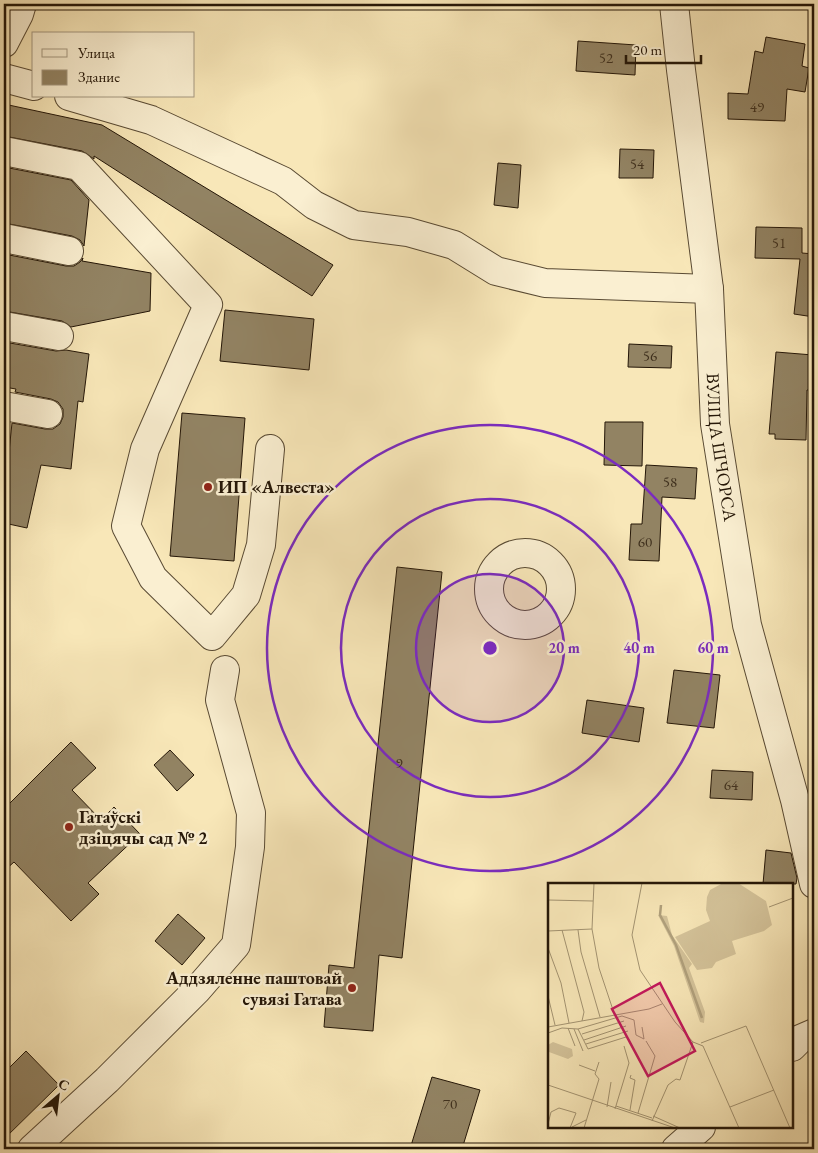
<svg xmlns="http://www.w3.org/2000/svg" width="818" height="1153" viewBox="0 0 818 1153" font-family="'EB Garamond',serif">
<rect width="100%" height="100%" fill="#f8e7b8"/>
<filter id="stains"><feTurbulence type="fractalNoise" baseFrequency=".004" numOctaves="4"/><feColorMatrix values="0 0 0 0 .2 0 0 0 0 .09 0 0 0 0 .02 0 0 0 .5 -.17"/></filter>
<radialGradient id="worn" r=".72"><stop offset=".6" stop-color="#630" stop-opacity="0"/><stop offset="1" stop-color="#630" stop-opacity=".3"/></radialGradient>
<g fill="#928363" stroke="#241607">
<path d="M 766,37 L 805,44 L 802,66 L 809,68 L 805,92 L 787,89 L 785,121 L 728,119 L 728,93 L 748,94 L 755,51 L 763,53 Z"/>
<path d="M 578,41 L 636,45 L 635,75 L 576,71 Z"/>
<path d="M 4,104 L 102,125 L 333,265 L 312,296 L 94,156 L 94,159 L 82,151 L 4,136 Z"/>
<path d="M 620,149 L 654,150 L 653,178 L 619,178 Z"/>
<path d="M 498,163 L 521,165 L 518,208 L 494,205 Z"/>
<path d="M 4,167 L 71,180 L 89,200 L 84,246 L 80,240 L 72,236 L 4,223 Z"/>
<path d="M 756,227 L 802,228 L 802,253 L 814,254 L 814,317 L 794,314 L 800,259 L 755,258 Z"/>
<path d="M 4,254 L 66,266 L 74,266 L 80,262 L 83,258 L 82,261 L 151,273 L 150,311 L 71,327 L 62,321 L 4,311 Z"/>
<path d="M 225,310 L 314,319 L 309,370 L 220,361 Z"/>
<path d="M 4,342 L 56,351 L 66,350 L 89,354 L 83,402 L 78,401 L 71,469 L 41,465 L 27,528 L 4,523 L 4,500 L 12,423 L 45,429 L 53,429 L 60,424 L 63,417 L 63,409 L 58,402 L 51,399 L 15,392 L 16,389 L 4,387 Z"/>
<path d="M 629,344 L 672,346 L 671,368 L 628,367 Z"/>
<path d="M 776,352 L 813,355 L 810,390 L 807,390 L 806,440 L 775,439 L 775,434 L 769,434 Z"/>
<path d="M 182,413 L 245,418 L 234,561 L 170,556 Z"/>
<path d="M 605,422 L 643,422 L 642,466 L 604,465 Z"/>
<path d="M 646,465 L 697,468 L 695,499 L 662,497 L 659,561 L 629,560 L 631,524 L 642,524 Z"/>
<path d="M 397,567 L 442,572 L 402,958 L 379,955 L 373,1031 L 324,1027 L 329,965 L 354,968 Z"/>
<path d="M 674,670 L 720,675 L 714,728 L 667,723 Z"/>
<path d="M 587,700 L 644,708 L 639,742 L 582,733 Z"/>
<path d="M 71,742 L 96,768 L 72,790 L 101,820 L 114,807 L 140,834 L 88,883 L 99,894 L 71,921 L 14,862 L 4,871 L 4,809 Z"/>
<path d="M 170,750 L 194,775 L 177,791 L 154,765 Z"/>
<path d="M 712,770 L 753,772 L 752,800 L 710,798 Z"/>
<path d="M 766,850 L 791,853 L 797,878 L 796,884 L 763,884 Z"/>
<path d="M 178,914 L 205,938 L 182,965 L 155,941 Z"/>
<path d="M 26,1051 L 59,1085 L 4,1139 L 4,1073 Z"/>
<path d="M 432,1077 L 480,1090 L 462,1149 L 410,1149 Z"/>
</g>
<g fill="none" stroke-linecap="round" stroke-linejoin="round">
<g stroke="#594a33" stroke-width="30">
<g id="minor">
<path id="s1" d="M 674,4 L 681,70 L 709,289 L 715,424 L 747,625 L 795,800 L 814,884"/>
<path d="M 4,43 L 19,14 L 22,4"/>
<path d="M 4,78 L 34,86"/>
<path d="M 69,96 L 151,120 L 283,181 L 314,205 L 354,225 L 408,232 L 454,245 L 496,271 L 545,283 L 709,289"/>
<path d="M 4,151 L 79,166 L 208,305 L 145,449 L 126,526 L 153,578 L 212,636 L 246,595 L 261,545 L 270,449"/>
<path d="M 4,238 L 69,251"/>
<path d="M 4,326 L 59,336"/>
<path d="M 4,406 L 48,414"/>
<circle cx="525" cy="589" r="36"/>
<path d="M 792,1047 L 800,1039 L 814,1033"/>
<path d="M 32,1149 L 107,1080 L 197,990 L 236,945 L 250,847 L 251,813 L 220,700 L 225,670"/>
<path d="M 676,1149 L 701,1127"/>
</g>
</g>
<use href="#minor" stroke="#faefd1" stroke-width="28"/>
</g>
<circle cx="490" cy="648" r="74" fill="#7b2cbf" fill-opacity=".12"/>
<g fill="none" stroke="#7b2cbf" stroke-width="2.5">
<circle cx="490" cy="648" r="74"/>
<circle cx="490" cy="648" r="149"/>
<circle cx="490" cy="648" r="223"/>
</g>
<g fill="#8f2418" stroke="#faefd1" stroke-width="2">
<circle cx="208" cy="487" r="5"/>
<circle cx="69" cy="827" r="5"/>
<circle cx="352" cy="988" r="5"/>
</g>
<g text-anchor="middle" stroke-width="5" stroke-linejoin="round" paint-order="stroke">
<g font-size="15" fill="#40311e">
<text x="606" y="63">52</text>
<text x="757" y="112">49</text>
<text x="637" y="169">54</text>
<text x="779" y="248">51</text>
<text x="650" y="361">56</text>
<text x="670" y="487">58</text>
<text x="645" y="547">60</text>
<text x="399" y="768">9</text>
<text x="731" y="790">64</text>
<text x="450" y="1109">70</text>
</g>
<g font-size="18" fill="#241607" stroke="#faefd1">
<text dy="6" stroke="none"><textPath href="#s1" startOffset="446">ВУЛІЦА ШЧОРСА</textPath></text>
</g>
<g font-size="18" font-weight="bold" fill="#241607" stroke="#faefd1" text-anchor="start">
<text x="218" y="493">ИП «Алвеста»</text>
<text x="79" y="823">Гатаўскі<tspan x="79" dy="21">дзіцячы сад № 2</tspan></text>
<text x="342" y="984" text-anchor="end">Аддзяленне паштовай<tspan x="342" dy="21">сувязі Гатава</tspan></text>
</g>
</g>
<g transform="translate(548 883)">
<rect width="245" height="245" fill="#f8e7b8"/>
<path d="M 175,0 L 190,0 L 218,18 L 224,42 L 216,48 L 184,58 L 188,71 L 168,79 L 164,85 L 149,87 L 127,54 L 162,38 L 158,27 L 159,14 L 162,7 ZM 110,32 L 119,33 L 124,52 L 144,81 L 141,85 L 157,129 L 156,140 L 152,139 L 126,63 ZM 5,159 L 24,166 L 25,173 L 20,176 L 1,169 L 0,162 Z" fill="#d4c39a"/>
<path fill="none" stroke="#b0a07c" stroke-width="2.5" d="M 113,22 L 112,32 L 128,62 L 154,135"/>
<path fill="none" stroke="#a39371" stroke-width="1" d="M 46,0 L 44,46 L 51,85 L 66,130M 94,0 L 84,52 L 92,87 L 127,139 L 145,159 L 155,163 L 191,245M 0,17 L 45,18M 221,24 L 245,15M 14,47 L 36,129 L 34,138M 30,47 L 33,69 L 52,134M 0,48 L 44,46M 0,65 L 13,100 L 21,140M 0,113 L 7,142M 0,144 L 101,126 L 114,121M 20,145 L 27,163M 26,146 L 35,168M 30,146 L 40,166 L 78,154M 0,150 L 14,145 L 30,146 L 74,133 L 86,137 L 88,152 L 96,156 L 94,144M 34,151 L 76,138M 36,157 L 78,143M 153,160 L 198,143 L 242,245M 38,161 L 80,148M 31,182 L 47,188M 0,202 L 127,245M 68,223 L 104,235M 59,224 L 63,199M 182,224 L 226,207M 67,226 L 81,180 L 76,163M 82,227 L 87,197 L 82,195 L 83,192M 90,230 L 107,173 L 98,158M 105,233 L 132,245M 104,238 L 120,202 L 128,196 L 132,197 L 145,159M 0,241 L 3,229 L 11,225 L 28,230 L 22,245M 24,244 L 38,237M 36,245 L 51,196 L 47,191 L 51,179"/>
<path fill="#c2185b" fill-opacity="0.15" stroke="#c2185b" stroke-width="2.5" d="M 112,100 L 147,168 L 100,193 L 64,126 Z"/>
<rect width="245" height="245" fill="none" stroke="#241607" stroke-width="2.5"/>
</g>
<circle cx="490" cy="648" r="8" fill="#7b2cbf" stroke="#faefd1" stroke-width="2.5"/>
<g font-size="15" text-anchor="middle" font-weight="bold" fill="#7b2cbf" stroke="#faefd1" stroke-width="5" stroke-linejoin="round" paint-order="stroke">
<text x="564" y="653">20 m</text>
<text x="639" y="653">40 m</text>
<text x="713" y="653">60 m</text>
</g>
<rect width="818" height="1153" fill="none" stroke="#f8e7b8" stroke-width="20"/>
<rect x="5" y="5" width="808" height="1143" fill="none" stroke="#241607" stroke-width="2.5"/>
<rect x="10" y="10" width="798" height="1133" fill="none" stroke="#241607"/>
<rect x="32" y="32" width="162" height="65" fill="#faefd1" stroke="#a49880"/>
<rect x="42" y="49" width="25" height="8" fill="#faefd1" stroke="#a49880"/>
<text x="78" y="58" font-size="15" fill="#241607">Улица</text>
<rect x="42" y="70" width="25" height="15" fill="#928363" stroke="#a49880"/>
<text x="78" y="82" font-size="15" fill="#241607">Здание</text>
<g transform="translate(58 1096) rotate(28)" stroke="#faefd1" stroke-width="4" paint-order="stroke">
<path d="M0-4L9 19L0 12L-9 19Z" fill="#241607"/>
<text y="-8" font-size="14" font-weight="bold" text-anchor="middle" fill="#241607">С</text>
</g>
<path d="M626 55v8h75v-8" fill="none" stroke="#241607" stroke-width="2.5"/>
<text x="633" y="55" font-size="15" fill="#241607" stroke="#faefd1" stroke-width="4" paint-order="stroke">20 m</text>
<rect width="100%" height="100%" filter="url(#stains)"/>
<rect width="100%" height="100%" fill="url(#worn)"/>
</svg>
